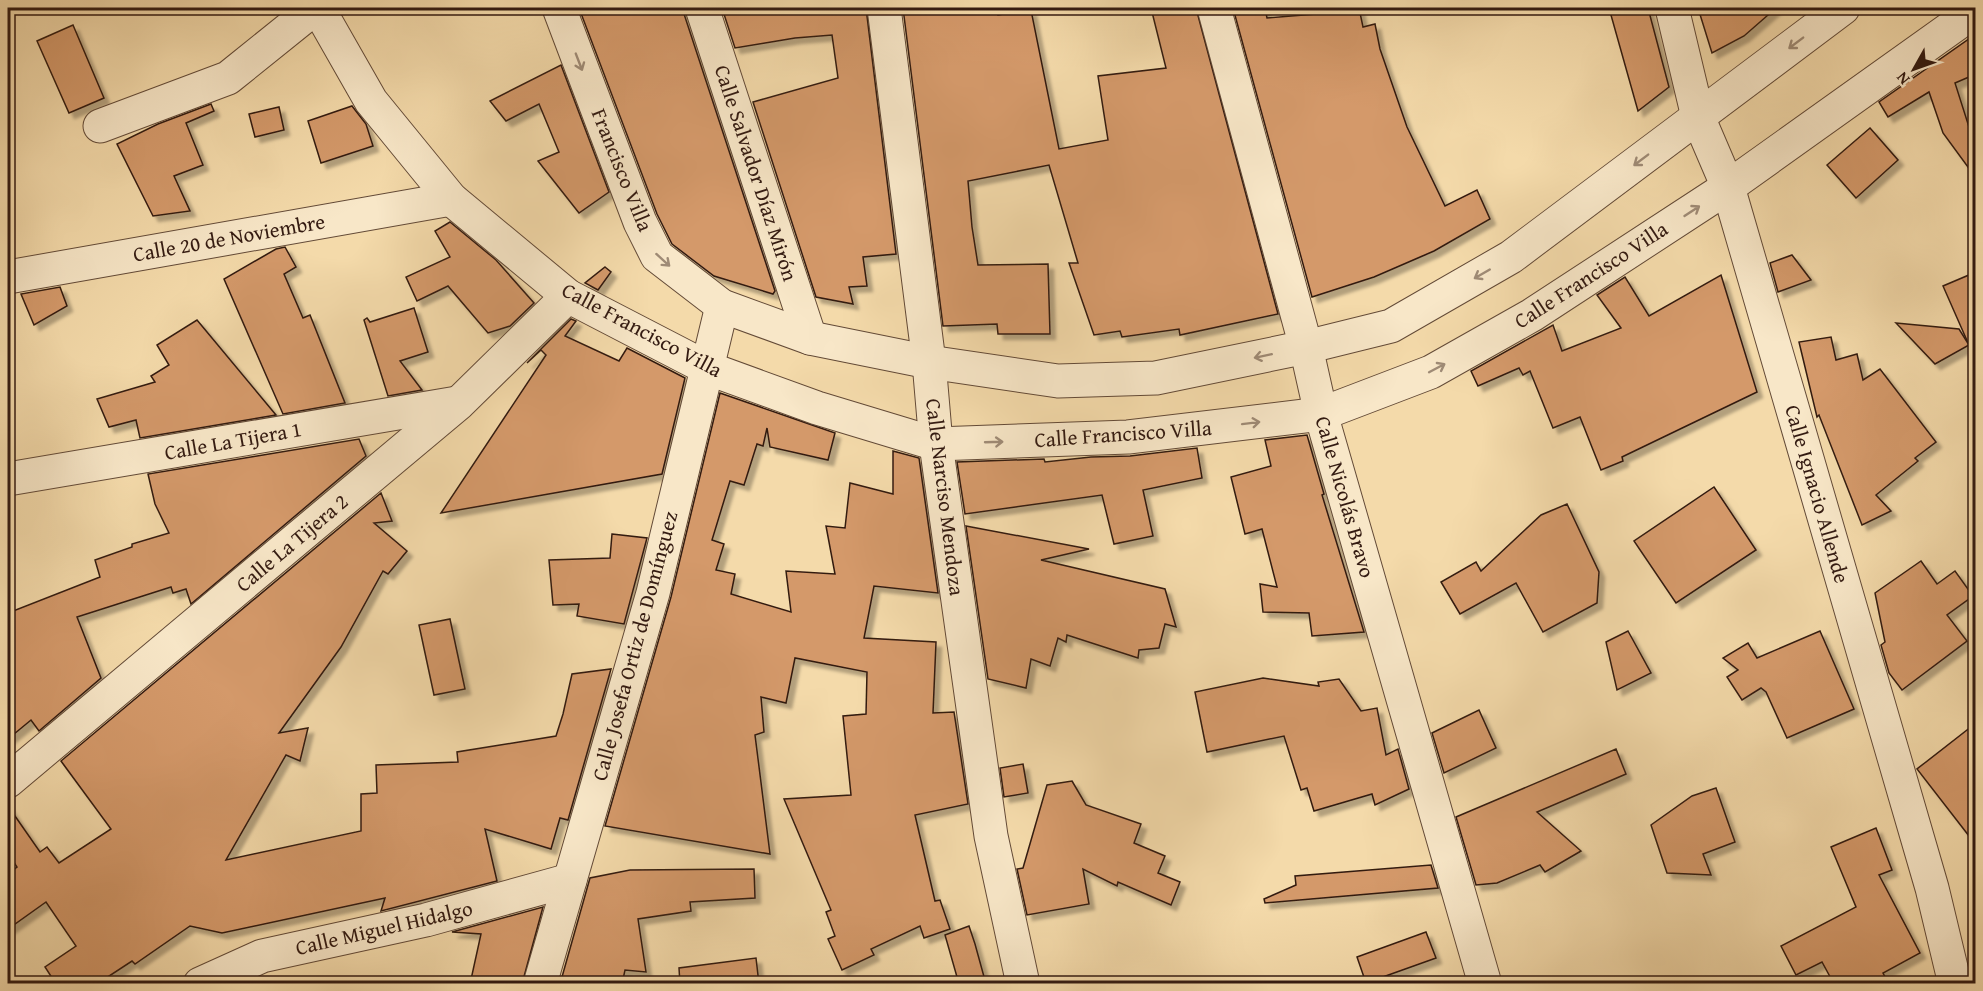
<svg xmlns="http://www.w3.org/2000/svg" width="1983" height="991" viewBox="0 0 1983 991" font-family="'Gentium Book Plus',serif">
<defs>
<filter id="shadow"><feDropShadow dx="5.5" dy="5.5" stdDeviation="1.5" flood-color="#0004"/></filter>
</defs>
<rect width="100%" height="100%" fill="#f4daaa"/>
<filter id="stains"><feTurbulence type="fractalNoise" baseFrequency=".00333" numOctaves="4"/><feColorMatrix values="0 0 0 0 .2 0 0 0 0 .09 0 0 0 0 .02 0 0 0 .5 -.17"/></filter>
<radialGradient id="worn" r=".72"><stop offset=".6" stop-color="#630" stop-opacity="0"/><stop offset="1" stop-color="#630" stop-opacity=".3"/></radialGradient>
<g fill="#d4996b" stroke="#331a11" stroke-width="1.5" filter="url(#shadow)">
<path d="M 579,8 L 684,8 L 684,14 L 775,291 L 773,294 L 714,276 L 672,244 L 657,214 Z"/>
<path d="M 722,8 L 866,8 L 896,254 L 863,257 L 867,286 L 849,287 L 853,304 L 816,297 L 753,102 L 838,78 L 832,35 L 795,38 L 735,48 Z"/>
<path d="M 903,8 L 997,8 L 998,15 L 1031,10 L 1059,149 L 1108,140 L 1098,76 L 1166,68 L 1151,8 L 1196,8 L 1278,314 L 1180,335 L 1179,329 L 1122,337 L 1120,331 L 1094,335 L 1069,263 L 1078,263 L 1049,165 L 968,181 L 972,227 L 978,265 L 1048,264 L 1050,334 L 998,334 L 997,324 L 943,326 Z"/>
<path d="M 1233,8 L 1265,8 L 1267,18 L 1329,13 L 1359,8 L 1363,27 L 1375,24 L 1380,49 L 1407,127 L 1445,206 L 1477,190 L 1490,219 L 1434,251 L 1374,277 L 1312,297 Z"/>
<path d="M 1609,8 L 1648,8 L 1669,87 L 1638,111 Z"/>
<path d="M 1698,8 L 1776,8 L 1744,36 L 1712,53 Z"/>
<path d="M 73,25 L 104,98 L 69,113 L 37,41 Z"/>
<path d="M 1976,34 L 1976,74 L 1955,83 L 1976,149 L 1976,178 L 1943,133 L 1929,92 L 1888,117 L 1879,102 Z"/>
<path d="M 561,65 L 609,192 L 579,213 L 538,161 L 559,152 L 539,104 L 506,121 L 490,101 Z"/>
<path d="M 211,104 L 214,111 L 186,123 L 203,165 L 174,176 L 190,211 L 153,216 L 117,144 L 158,124 Z"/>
<path d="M 352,106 L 366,124 L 373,146 L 321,163 L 308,121 Z"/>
<path d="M 279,107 L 284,130 L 255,137 L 249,114 Z"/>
<path d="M 1870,128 L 1898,160 L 1856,198 L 1827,165 Z"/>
<path d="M 450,222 L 496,260 L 534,303 L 510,326 L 488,333 L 448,286 L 417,301 L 406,277 L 450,257 L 435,231 Z"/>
<path d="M 285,247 L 296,267 L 284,274 L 303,318 L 310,315 L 345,403 L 283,414 L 224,279 L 276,249 Z"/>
<path d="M 1792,255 L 1811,280 L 1778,292 L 1770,263 Z"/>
<path d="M 605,267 L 611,272 L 598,290 L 585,283 Z"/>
<path d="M 1976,272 L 1976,361 L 1943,286 Z"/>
<path d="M 1721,275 L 1757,392 L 1622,457 L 1623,461 L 1601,470 L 1580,417 L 1553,428 L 1530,371 L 1523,375 L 1519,368 L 1478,386 L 1471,371 L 1553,325 L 1562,351 L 1621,328 L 1597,295 L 1625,277 L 1649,316 Z"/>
<path d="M 60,287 L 67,306 L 34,325 L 21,294 Z"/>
<path d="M 414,308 L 428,352 L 400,361 L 422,390 L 388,396 L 364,320 L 367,318 L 370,322 Z"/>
<path d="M 571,319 L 576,321 L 565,336 L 619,361 L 627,348 L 685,378 L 662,474 L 441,513 L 546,355 L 541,350 L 527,363 Z"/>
<path d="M 197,320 L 276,415 L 140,438 L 136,420 L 109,427 L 97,399 L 155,382 L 151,376 L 169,365 L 157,345 Z"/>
<path d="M 1896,323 L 1959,329 L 1969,345 L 1935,364 Z"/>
<path d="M 1831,337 L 1836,360 L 1857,354 L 1863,380 L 1880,369 L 1936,442 L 1915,458 L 1918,461 L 1876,495 L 1891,511 L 1862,525 L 1819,415 L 1817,417 L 1799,342 Z"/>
<path d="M 720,393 L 835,433 L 828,460 L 770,447 L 767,428 L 763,446 L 757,444 L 744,485 L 730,481 L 712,540 L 724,544 L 716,570 L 735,574 L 731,594 L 791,612 L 786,571 L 835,574 L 826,526 L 845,528 L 850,483 L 893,494 L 893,451 L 919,458 L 938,593 L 874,586 L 864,638 L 936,642 L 933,713 L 954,712 L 968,804 L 915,815 L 935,901 L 940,900 L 950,929 L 924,938 L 920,926 L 871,949 L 874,955 L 842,970 L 828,939 L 835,936 L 826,912 L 831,910 L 784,799 L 851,795 L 843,716 L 866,714 L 867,672 L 795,658 L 786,703 L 761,697 L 764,732 L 755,735 L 770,854 L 605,826 L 671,597 Z"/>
<path d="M 1307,435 L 1324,494 L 1322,495 L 1364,632 L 1312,636 L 1309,613 L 1263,612 L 1260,584 L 1277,587 L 1262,529 L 1245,534 L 1231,477 L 1271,466 L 1265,440 Z"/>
<path d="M 359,439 L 366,456 L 191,604 L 186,589 L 173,593 L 171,587 L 77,617 L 101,678 L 39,731 L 31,720 L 8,739 L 8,613 L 100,577 L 95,560 L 132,547 L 132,544 L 169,533 L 155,504 L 148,474 Z"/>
<path d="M 1197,448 L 1202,478 L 1143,490 L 1153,536 L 1114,544 L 1102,495 L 965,514 L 957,462 L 1044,459 L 1045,462 L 1091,457 L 1130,456 Z"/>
<path d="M 1714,487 L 1756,550 L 1676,603 L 1634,541 Z"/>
<path d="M 381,493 L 392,521 L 374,523 L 407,551 L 388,574 L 383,571 L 341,647 L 279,733 L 308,728 L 300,761 L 286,755 L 226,860 L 361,831 L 361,794 L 377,793 L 376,765 L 458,762 L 457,752 L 556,736 L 563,714 L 572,674 L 611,669 L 568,820 L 560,818 L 551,849 L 485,829 L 497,881 L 381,911 L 385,898 L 222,933 L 190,926 L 135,964 L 132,961 L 97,984 L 56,984 L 45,967 L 76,946 L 46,902 L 8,929 L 8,874 L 17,867 L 8,853 L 8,806 L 40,852 L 47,847 L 59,863 L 111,829 L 61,761 Z"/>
<path d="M 1567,504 L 1599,572 L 1597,603 L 1543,632 L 1516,583 L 1460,614 L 1441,582 L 1476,562 L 1481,571 L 1541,515 Z"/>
<path d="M 966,526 L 1089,549 L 1041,560 L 1165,589 L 1176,627 L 1165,624 L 1159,648 L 1139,650 L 1138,658 L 1067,635 L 1066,642 L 1058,638 L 1050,666 L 1031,659 L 1026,688 L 988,679 Z"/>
<path d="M 612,534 L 647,538 L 624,624 L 577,616 L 579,604 L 553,605 L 549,560 L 610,558 Z"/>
<path d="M 1921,561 L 1937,584 L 1955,571 L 1973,596 L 1947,615 L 1967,641 L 1902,690 L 1889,673 L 1881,645 L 1885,642 L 1875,593 Z"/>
<path d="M 450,619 L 465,689 L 434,695 L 419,625 Z"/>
<path d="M 1628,631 L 1651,673 L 1617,690 L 1606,642 Z"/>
<path d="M 1820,631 L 1854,709 L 1787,738 L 1766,692 L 1761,688 L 1742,700 L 1727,677 L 1738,670 L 1723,658 L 1748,643 L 1757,658 Z"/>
<path d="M 1263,678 L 1319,686 L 1318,682 L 1339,679 L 1361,711 L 1377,708 L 1386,755 L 1398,749 L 1409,789 L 1375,805 L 1372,794 L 1314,811 L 1307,788 L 1301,790 L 1284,736 L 1207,752 L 1195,692 Z"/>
<path d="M 1479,710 L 1496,748 L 1444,773 L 1432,733 Z"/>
<path d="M 1976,723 L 1976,845 L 1917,769 Z"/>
<path d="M 1616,749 L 1626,774 L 1537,812 L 1581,851 L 1545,872 L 1540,865 L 1497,883 L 1476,885 L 1456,817 Z"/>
<path d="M 1023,764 L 1028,793 L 1004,797 L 1000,768 Z"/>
<path d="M 1072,781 L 1086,805 L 1141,824 L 1134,843 L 1165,856 L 1158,873 L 1180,882 L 1171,905 L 1118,882 L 1117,886 L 1083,869 L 1089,904 L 1027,915 L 1017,869 L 1023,868 L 1047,785 Z"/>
<path d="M 1716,788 L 1735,842 L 1703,854 L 1711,875 L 1667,873 L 1651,825 L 1692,796 Z"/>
<path d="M 1876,828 L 1892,870 L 1879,875 L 1920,953 L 1883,973 L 1889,984 L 1834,984 L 1822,962 L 1796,975 L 1781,946 L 1856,907 L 1831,847 Z"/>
<path d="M 1431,865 L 1438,888 L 1265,903 L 1264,899 L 1296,885 L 1295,876 Z"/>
<path d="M 754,869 L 755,898 L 690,902 L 691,911 L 638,919 L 646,972 L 625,970 L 622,984 L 560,984 L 590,878 L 630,870 Z"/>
<path d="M 543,907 L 522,984 L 470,984 L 481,934 L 452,932 Z"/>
<path d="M 969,926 L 975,944 L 986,984 L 959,984 L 945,935 Z"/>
<path d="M 1426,932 L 1436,958 L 1366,983 L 1357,957 Z"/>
<path d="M 756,958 L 759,984 L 680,984 L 679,968 Z"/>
</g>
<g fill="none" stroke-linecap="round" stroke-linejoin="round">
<g stroke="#634a37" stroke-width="35">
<g id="minor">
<path d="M 318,8 L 371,101 L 451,199 L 568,296 L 707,368 L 817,408 L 936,444 L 1128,437 L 1321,414 L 1431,372 L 1532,315 L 1728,187 L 1976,10"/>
<path d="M 559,8 L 640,222 L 657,256 L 722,306 L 810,338 L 929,362 L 1058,381 L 1156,378 L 1306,347 L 1391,326 L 1511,257 L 1843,8"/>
<path d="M 702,8 L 810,338"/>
<path d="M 884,8 L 929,362 L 936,444 L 991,836 L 1023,984"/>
<path d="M 1214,8 L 1306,347 L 1321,414 L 1485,984"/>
<path d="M 1672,8 L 1698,117 L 1728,187 L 1932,888 L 1955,984"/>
<path d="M 100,126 L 228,78 L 315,8"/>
<path d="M 8,277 L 451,199"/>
<path d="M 8,479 L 457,403"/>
<path d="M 8,781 L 459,403 L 568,296"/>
<path d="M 200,984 L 262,956 L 426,920 L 570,880"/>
<path d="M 540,984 L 653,593 L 722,306"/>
</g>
</g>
<use href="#minor" stroke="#f8e7c8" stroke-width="33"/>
</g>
<defs><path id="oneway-shaft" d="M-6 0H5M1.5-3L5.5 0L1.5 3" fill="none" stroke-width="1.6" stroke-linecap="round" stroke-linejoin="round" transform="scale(1.5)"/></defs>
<g stroke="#9f8b76">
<use href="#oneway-shaft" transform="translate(1796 43) rotate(143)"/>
<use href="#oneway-shaft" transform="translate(579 62) rotate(69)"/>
<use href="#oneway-shaft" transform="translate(1641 160) rotate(143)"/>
<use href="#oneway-shaft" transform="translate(1692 211) rotate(-33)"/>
<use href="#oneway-shaft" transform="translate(663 260) rotate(42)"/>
<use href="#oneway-shaft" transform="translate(1482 274) rotate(150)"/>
<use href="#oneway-shaft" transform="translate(1263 356) rotate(168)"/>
<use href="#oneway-shaft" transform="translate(1437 368) rotate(-28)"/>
<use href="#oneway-shaft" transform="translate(1251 423) rotate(-7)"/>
<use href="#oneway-shaft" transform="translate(994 442) rotate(-2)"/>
</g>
<g text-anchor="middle" stroke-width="5" stroke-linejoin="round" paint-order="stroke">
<g font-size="21" fill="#331a11" stroke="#f8e7c8">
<text transform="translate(622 170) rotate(68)" y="7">Francisco Villa</text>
<text transform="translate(756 173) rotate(72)" y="7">Calle Salvador Díaz Mirón</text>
<text transform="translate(229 238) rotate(-10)" y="7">Calle 20 de Noviembre</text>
<text transform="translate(1591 275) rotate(-33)" y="7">Calle Francisco Villa</text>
<text transform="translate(642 330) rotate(28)" y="7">Calle Francisco Villa</text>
<text transform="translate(1123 434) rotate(-4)" y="7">Calle Francisco Villa</text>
<text transform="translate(233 441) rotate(-10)" y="7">Calle La Tijera 1</text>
<text transform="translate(1817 494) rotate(74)" y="7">Calle Ignacio Allende</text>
<text transform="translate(945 497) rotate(83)" y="7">Calle Narciso Mendoza</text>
<text transform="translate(1345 497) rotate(74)" y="7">Calle Nicolás Bravo</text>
<text transform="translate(292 543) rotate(-40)" y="7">Calle La Tijera 2</text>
<text transform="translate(635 646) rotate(-75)" y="7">Calle Josefa Ortiz de Domínguez</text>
<text transform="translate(384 928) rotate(-13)" y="7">Calle Miguel Hidalgo</text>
</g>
</g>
<rect width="1983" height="991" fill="none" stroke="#f4daaa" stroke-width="30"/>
<rect x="9" y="9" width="1965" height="973" fill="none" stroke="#331a11" stroke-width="3"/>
<rect x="15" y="15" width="1953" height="961" fill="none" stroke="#331a11" stroke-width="1.5"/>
<g transform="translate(1914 69) rotate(230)" stroke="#f8e7c8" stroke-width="4.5" paint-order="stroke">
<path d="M0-4.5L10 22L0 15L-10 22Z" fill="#331a11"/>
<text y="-9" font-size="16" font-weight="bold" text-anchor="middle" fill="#331a11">N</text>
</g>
<rect width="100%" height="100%" filter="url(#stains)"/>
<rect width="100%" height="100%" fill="url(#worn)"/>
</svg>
